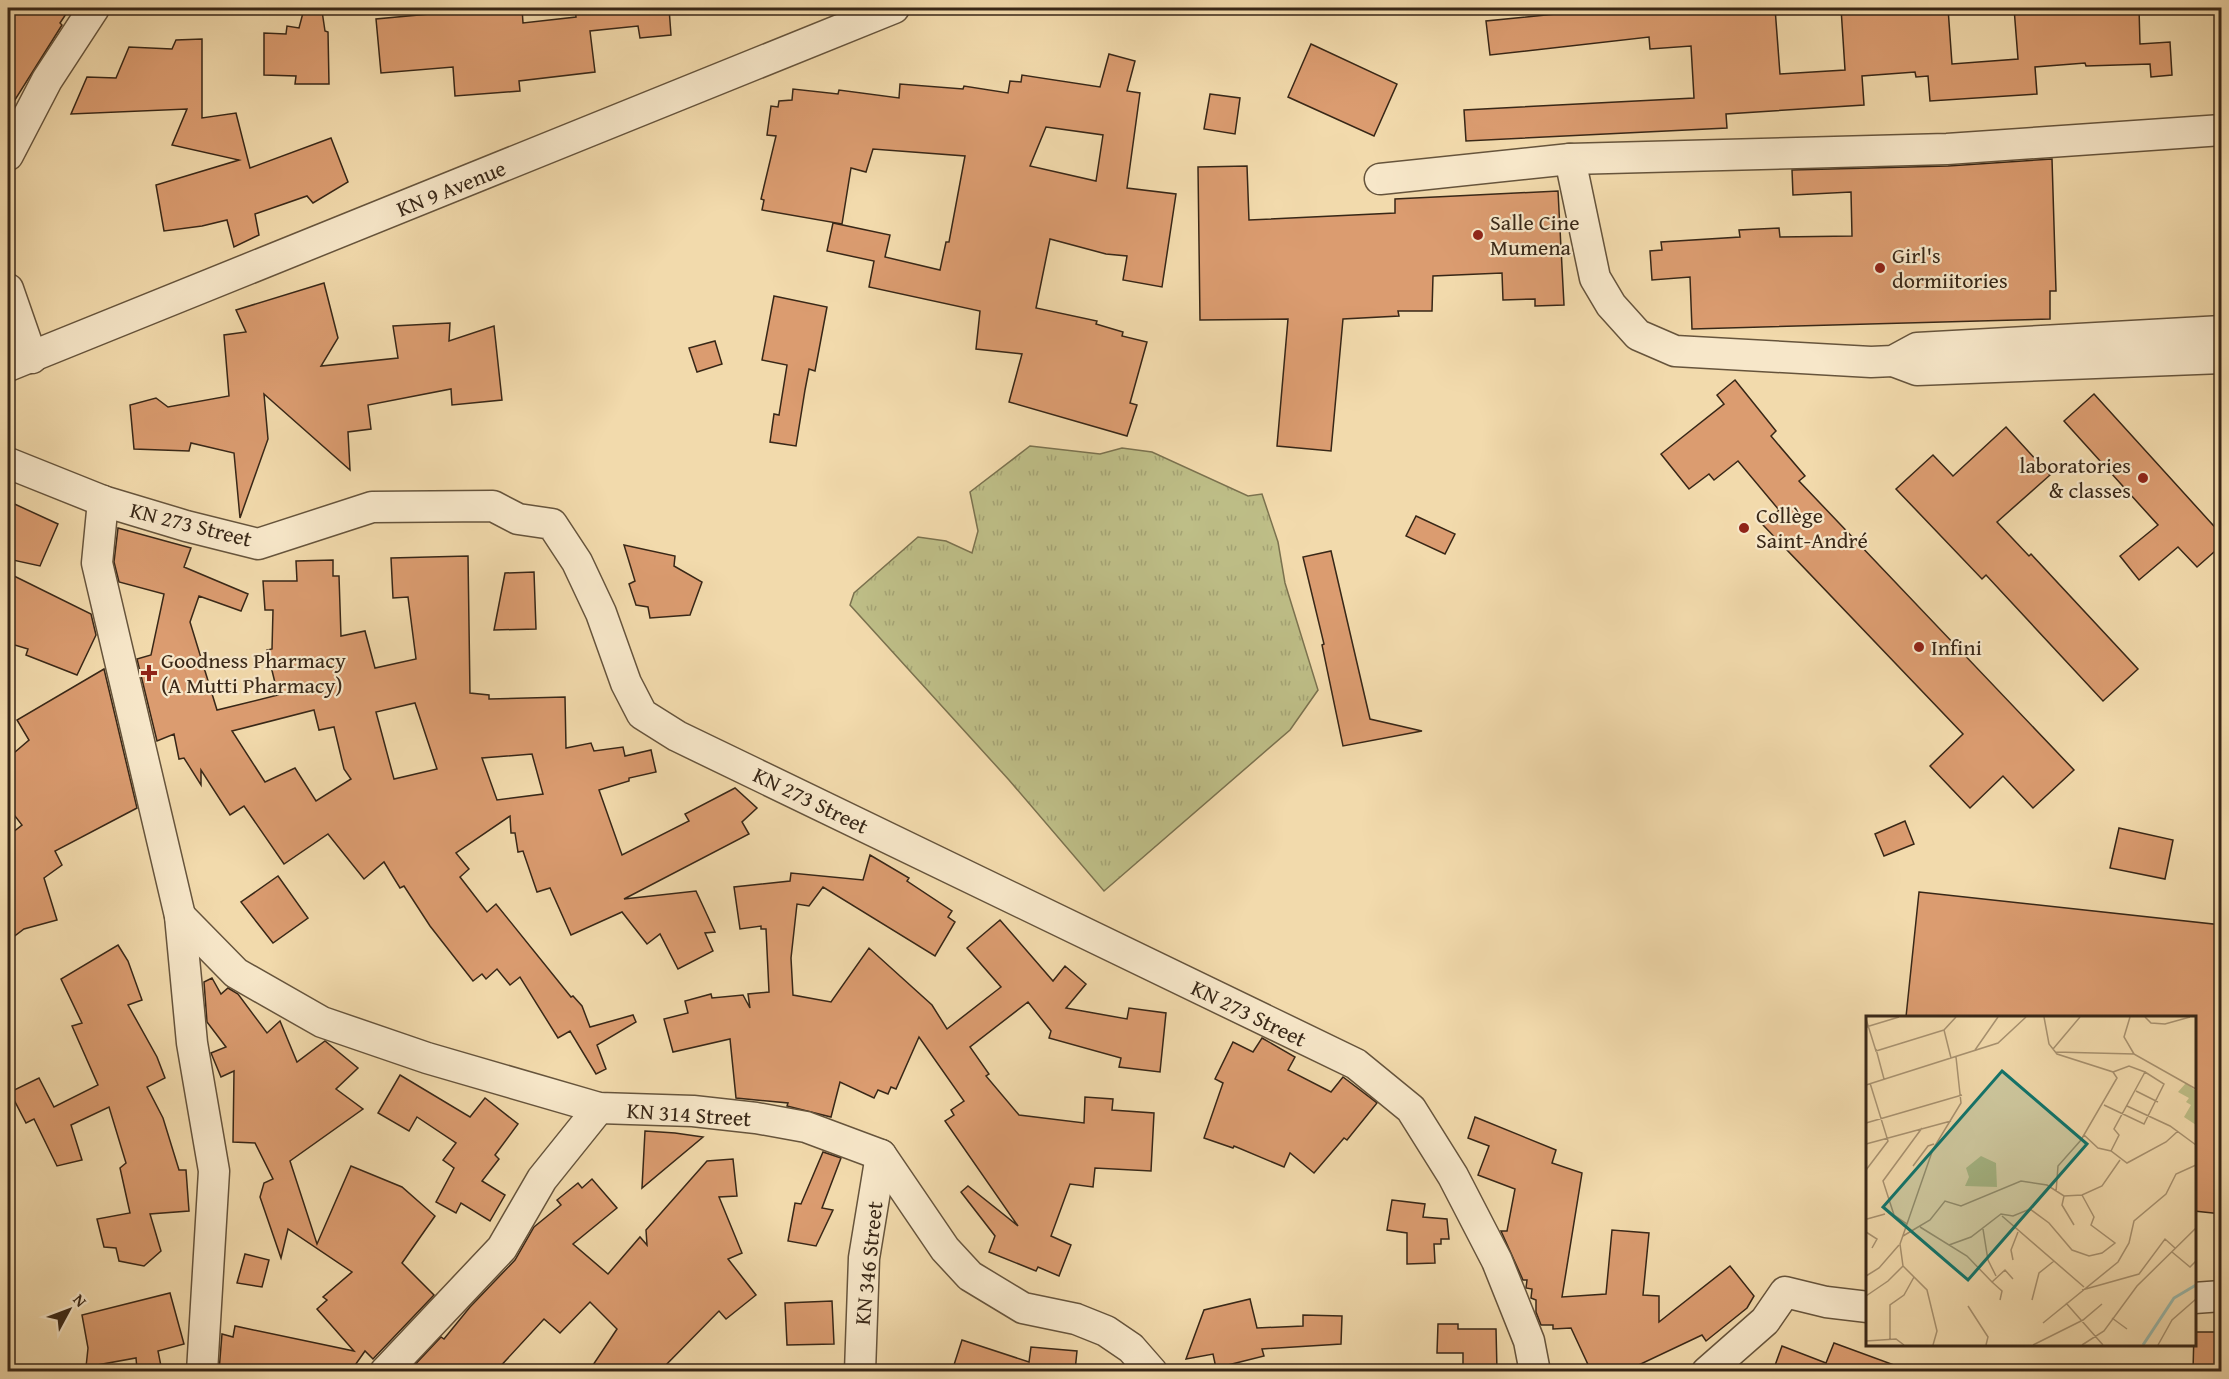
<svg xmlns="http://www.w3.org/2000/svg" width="2229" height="1379" viewBox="0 0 2229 1379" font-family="'Gentium Book Plus',serif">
<defs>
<pattern id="grass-tufts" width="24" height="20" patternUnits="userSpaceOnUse" patternTransform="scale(1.5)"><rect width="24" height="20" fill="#bebe87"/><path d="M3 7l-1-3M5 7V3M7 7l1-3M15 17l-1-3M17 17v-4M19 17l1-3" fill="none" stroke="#a4a374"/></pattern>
</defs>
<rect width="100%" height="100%" fill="#f2daac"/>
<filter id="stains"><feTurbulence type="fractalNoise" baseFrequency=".00333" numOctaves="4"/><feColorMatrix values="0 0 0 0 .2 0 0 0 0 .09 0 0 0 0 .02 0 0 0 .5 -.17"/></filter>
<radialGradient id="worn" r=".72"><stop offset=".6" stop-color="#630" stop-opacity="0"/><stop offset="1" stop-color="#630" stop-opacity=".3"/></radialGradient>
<path fill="url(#grass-tufts)" stroke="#7b724f" stroke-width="1.5" d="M 1030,446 L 1100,454 L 1122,448 L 1152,452 L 1248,496 L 1262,494 L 1278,542 L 1285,583 L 1318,690 L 1290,730 L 1104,891 L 1009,780 L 850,605 L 854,593 L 918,537 L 946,541 L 972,553 L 978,531 L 970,492 Z"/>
<g fill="#db9c70" stroke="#382717" stroke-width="1.5" fill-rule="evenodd">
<path d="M 8,8 L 70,8 L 60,23 L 62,25 L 8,111 Z"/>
<path d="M 440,8 L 522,8 L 523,23 L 576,17 L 575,8 L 669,8 L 671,35 L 640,38 L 638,26 L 590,31 L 595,72 L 519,81 L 520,91 L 455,96 L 453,67 L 381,73 L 376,19 L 440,13 Z"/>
<path d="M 1614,8 L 1775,8 L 1780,74 L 1845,70 L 1841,8 L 1948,8 L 1952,64 L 2018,59 L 2014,8 L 2139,8 L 2140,44 L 2170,42 L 2172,75 L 2151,77 L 2150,64 L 2086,66 L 2085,63 L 2035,67 L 2037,94 L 1930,101 L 1928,76 L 1916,77 L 1915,72 L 1862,76 L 1864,105 L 1726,114 L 1727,128 L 1466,141 L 1464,110 L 1694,98 L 1691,46 L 1650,49 L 1649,37 L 1490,55 L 1486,21 Z"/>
<path d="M 304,9 L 322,11 L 325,31 L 328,32 L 329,84 L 295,84 L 296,76 L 264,75 L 264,33 L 286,34 L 287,26 L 299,28 Z"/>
<path d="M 202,39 L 202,118 L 236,113 L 250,168 L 331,138 L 348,182 L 313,203 L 307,196 L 255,214 L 259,235 L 234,247 L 227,220 L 202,226 L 164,231 L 156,185 L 239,160 L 172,145 L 187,109 L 71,114 L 87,77 L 116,78 L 129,47 L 172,49 L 176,40 Z"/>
<path d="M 1311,44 L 1397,84 L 1374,136 L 1288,97 Z"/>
<path d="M 1109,54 L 1135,61 L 1127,91 L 1140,93 L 1127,188 L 1176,194 L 1162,287 L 1123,280 L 1127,256 L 1106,254 L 1050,239 L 1036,308 L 1097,321 L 1096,324 L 1123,332 L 1122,336 L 1147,342 L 1130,403 L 1137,405 L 1127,436 L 1009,402 L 1022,354 L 976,349 L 980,311 L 869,287 L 874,261 L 827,251 L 833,223 L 890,235 L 885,257 L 940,270 L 946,242 L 949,242 L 965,156 L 873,149 L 866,172 L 851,168 L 842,224 L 762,210 L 764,200 L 761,199 L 776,136 L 767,135 L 771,106 L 778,107 L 779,101 L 792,100 L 793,89 L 838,94 L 839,90 L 899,98 L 900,84 L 963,89 L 964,86 L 1008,93 L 1010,81 L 1021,82 L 1022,75 L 1100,87 ZM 1046,127 L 1103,135 L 1096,181 L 1030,166 Z"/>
<path d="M 1210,94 L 1240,98 L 1235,134 L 1204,129 Z"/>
<path d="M 2052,159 L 2056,291 L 2050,291 L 2050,319 L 1692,329 L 1690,277 L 1652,280 L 1650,251 L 1662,250 L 1661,242 L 1740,237 L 1739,230 L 1779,228 L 1780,237 L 1852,236 L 1851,192 L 1793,195 L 1792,170 L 1948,166 Z"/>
<path d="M 1247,166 L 1249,220 L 1395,213 L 1395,199 L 1558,191 L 1564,305 L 1535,306 L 1535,299 L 1503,300 L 1502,273 L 1433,276 L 1432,311 L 1398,311 L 1399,316 L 1343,319 L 1331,451 L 1277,446 L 1288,319 L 1200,320 L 1198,167 Z"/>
<path d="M 324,283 L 338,338 L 321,366 L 398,358 L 393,326 L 450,323 L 449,341 L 494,326 L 502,400 L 452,405 L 451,389 L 368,405 L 371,429 L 348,432 L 350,470 L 264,394 L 268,439 L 240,518 L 234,453 L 191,443 L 189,451 L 134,449 L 130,405 L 156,398 L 168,407 L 229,396 L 224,335 L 246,332 L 236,310 Z"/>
<path d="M 774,296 L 827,307 L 815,371 L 809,369 L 805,390 L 796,446 L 770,442 L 774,414 L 779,415 L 787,365 L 762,360 Z"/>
<path d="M 715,341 L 722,364 L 697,372 L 689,348 Z"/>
<path d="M 1735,380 L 1776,431 L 1771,436 L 1805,476 L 1799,481 L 2074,770 L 2033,808 L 2003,776 L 1970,808 L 1930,766 L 1963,734 L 1763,525 L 1779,510 L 1738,461 L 1714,480 L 1709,474 L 1689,489 L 1661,454 L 1724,404 L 1717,395 Z"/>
<path d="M 2094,394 L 2222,535 L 2222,545 L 2197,567 L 2178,547 L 2139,580 L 2120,556 L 2158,525 L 2064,421 Z"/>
<path d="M 2006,427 L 2050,475 L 1997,522 L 2029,556 L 2031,554 L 2138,669 L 2103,701 L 1986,575 L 1982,579 L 1896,489 L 1933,455 L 1953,476 Z"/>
<path d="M 8,501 L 58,524 L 40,566 L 8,559 Z"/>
<path d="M 1416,516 L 1455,534 L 1445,554 L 1406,536 Z"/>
<path d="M 118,528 L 191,548 L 184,567 L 248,594 L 241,611 L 199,596 L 190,622 L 217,710 L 278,695 L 267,650 L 272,649 L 273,610 L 265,610 L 263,581 L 297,581 L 296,561 L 333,560 L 333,576 L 339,576 L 341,636 L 365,631 L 375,668 L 416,659 L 408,597 L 393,598 L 391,558 L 468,556 L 470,693 L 489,695 L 489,699 L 565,697 L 566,748 L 591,743 L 594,751 L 623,747 L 625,756 L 651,750 L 656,772 L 629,778 L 629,781 L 599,790 L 622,855 L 689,821 L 685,814 L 735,788 L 757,808 L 742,822 L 749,834 L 624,899 L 696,891 L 715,932 L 705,933 L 713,951 L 678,969 L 660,934 L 647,944 L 622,912 L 571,935 L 550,888 L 537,892 L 523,851 L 518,852 L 515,833 L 511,833 L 510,816 L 456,853 L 469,869 L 460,877 L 487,912 L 496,904 L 571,997 L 573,996 L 582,1006 L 590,1027 L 633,1015 L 636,1022 L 597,1045 L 606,1069 L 596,1074 L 570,1031 L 558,1038 L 520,977 L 510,985 L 497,969 L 486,979 L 482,974 L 473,981 L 430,926 L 404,886 L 400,888 L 384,862 L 364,879 L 328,834 L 284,864 L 244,806 L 230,815 L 201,770 L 201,785 L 184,758 L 179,759 L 174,734 L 157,741 L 137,659 L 151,655 L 164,594 L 119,582 L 114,562 ZM 415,703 L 437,769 L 394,779 L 376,712 ZM 314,710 L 319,730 L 334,727 L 344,769 L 351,779 L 316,801 L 295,768 L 265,782 L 232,731 ZM 532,754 L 543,794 L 497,800 L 482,758 Z"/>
<path d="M 624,545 L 675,556 L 674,566 L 702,582 L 690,615 L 650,618 L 648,607 L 636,605 L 629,584 L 635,581 Z"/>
<path d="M 1331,551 L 1370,719 L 1422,731 L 1343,746 L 1322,645 L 1324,644 L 1303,557 Z"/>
<path d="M 534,572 L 536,629 L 494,630 L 505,573 Z"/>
<path d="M 8,573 L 91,614 L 96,635 L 77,675 L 26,655 L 28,649 L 8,643 Z"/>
<path d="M 104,669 L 137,808 L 55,851 L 62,865 L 44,878 L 57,920 L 24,929 L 8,941 L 8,836 L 22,825 L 8,807 L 8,758 L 29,740 L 17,720 Z"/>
<path d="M 1905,821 L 1914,844 L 1884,856 L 1875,834 Z"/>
<path d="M 2119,828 L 2173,840 L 2165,879 L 2110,868 Z"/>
<path d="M 870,855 L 909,878 L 907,881 L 952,911 L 948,917 L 955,922 L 935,956 L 823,887 L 809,906 L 797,904 L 791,958 L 793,995 L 831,1002 L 869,948 L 932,1005 L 947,1029 L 1001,987 L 967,948 L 1000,920 L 1053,981 L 1065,966 L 1086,984 L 1066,1008 L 1127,1019 L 1129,1008 L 1166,1013 L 1160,1072 L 1119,1067 L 1121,1058 L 1049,1038 L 1051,1031 L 1028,1002 L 970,1047 L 989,1074 L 986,1076 L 1019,1115 L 1084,1123 L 1085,1097 L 1113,1099 L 1112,1110 L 1154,1113 L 1151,1171 L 1095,1168 L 1093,1187 L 1070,1184 L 1051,1236 L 1071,1245 L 1059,1276 L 1038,1267 L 1036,1271 L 989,1252 L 995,1236 L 961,1192 L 968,1186 L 1018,1226 L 945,1121 L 954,1115 L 951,1110 L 964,1101 L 919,1037 L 896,1089 L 891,1087 L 888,1094 L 878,1090 L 874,1098 L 840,1082 L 831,1117 L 787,1106 L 788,1103 L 736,1098 L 730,1039 L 673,1052 L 664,1019 L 688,1013 L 685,1001 L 711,994 L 712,998 L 743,995 L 750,1008 L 748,994 L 769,992 L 766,929 L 761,929 L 761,926 L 740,929 L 734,887 L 790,881 L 791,873 L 863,880 Z"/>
<path d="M 278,876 L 308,918 L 273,943 L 241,902 Z"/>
<path d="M 1919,892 L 2222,925 L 2222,1214 L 2194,1211 L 2194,1017 L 1906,1017 Z"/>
<path d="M 118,945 L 128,961 L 142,1000 L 128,1005 L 157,1057 L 165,1078 L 147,1087 L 163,1118 L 179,1170 L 186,1170 L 189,1211 L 150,1214 L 161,1251 L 144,1266 L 119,1261 L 116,1248 L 104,1247 L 97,1219 L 130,1213 L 120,1168 L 126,1163 L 109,1107 L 71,1125 L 82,1160 L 57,1166 L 34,1119 L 26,1123 L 10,1092 L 39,1078 L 54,1107 L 98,1085 L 72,1026 L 82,1023 L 61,979 Z"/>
<path d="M 212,978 L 221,994 L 228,988 L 238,994 L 267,1033 L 280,1021 L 297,1062 L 325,1041 L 358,1068 L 336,1089 L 363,1109 L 290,1161 L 317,1244 L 351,1166 L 402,1187 L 435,1216 L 402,1263 L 434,1295 L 373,1359 L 365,1351 L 351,1371 L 219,1371 L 222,1334 L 233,1337 L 235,1326 L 354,1351 L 317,1309 L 327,1300 L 323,1297 L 352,1272 L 288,1229 L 281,1258 L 260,1197 L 264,1183 L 273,1179 L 255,1143 L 233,1142 L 234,1071 L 221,1077 L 211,1053 L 226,1047 L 207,1022 L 204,982 Z"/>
<path d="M 1262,1038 L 1295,1057 L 1288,1070 L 1331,1092 L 1343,1077 L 1377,1103 L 1347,1140 L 1344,1138 L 1314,1173 L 1290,1153 L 1284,1167 L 1234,1146 L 1233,1148 L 1204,1138 L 1223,1083 L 1215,1079 L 1233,1042 L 1253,1052 Z"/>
<path d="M 400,1075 L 470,1117 L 485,1098 L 518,1124 L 495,1155 L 499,1159 L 482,1181 L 505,1195 L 490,1221 L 461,1203 L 456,1213 L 436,1202 L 454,1168 L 443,1160 L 456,1143 L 417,1117 L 409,1131 L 378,1113 Z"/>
<path d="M 1475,1117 L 1556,1150 L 1552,1163 L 1582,1173 L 1562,1297 L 1606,1294 L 1612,1230 L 1649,1233 L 1643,1295 L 1659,1296 L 1659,1322 L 1730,1266 L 1754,1296 L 1747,1308 L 1706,1341 L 1702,1335 L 1626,1371 L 1591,1371 L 1571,1328 L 1553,1329 L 1553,1325 L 1541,1325 L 1536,1312 L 1536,1300 L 1531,1298 L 1532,1289 L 1526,1288 L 1527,1280 L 1523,1280 L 1501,1231 L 1507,1231 L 1515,1189 L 1478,1175 L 1489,1146 L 1468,1138 Z"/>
<path d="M 645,1131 L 675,1133 L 703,1137 L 642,1188 Z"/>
<path d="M 823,1152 L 841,1158 L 822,1208 L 833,1210 L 816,1246 L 788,1241 L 795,1203 L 801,1204 Z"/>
<path d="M 733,1159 L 737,1196 L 719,1197 L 742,1253 L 728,1259 L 756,1295 L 726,1319 L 719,1311 L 660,1371 L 589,1371 L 617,1329 L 590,1302 L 560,1333 L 544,1319 L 496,1371 L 409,1371 L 441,1337 L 444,1339 L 470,1307 L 515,1260 L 534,1227 L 561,1205 L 557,1200 L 578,1183 L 582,1188 L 592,1179 L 617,1208 L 573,1244 L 608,1274 L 640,1237 L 647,1245 L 646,1230 L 707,1161 Z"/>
<path d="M 1392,1200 L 1425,1204 L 1423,1217 L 1447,1219 L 1449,1239 L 1441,1239 L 1441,1244 L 1434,1244 L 1435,1263 L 1407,1264 L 1407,1233 L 1387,1230 Z"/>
<path d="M 245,1254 L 269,1260 L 262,1287 L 237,1283 Z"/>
<path d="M 170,1293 L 184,1344 L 158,1351 L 161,1366 L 137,1369 L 136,1358 L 86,1367 L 88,1348 L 82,1315 Z"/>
<path d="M 1250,1299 L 1257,1328 L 1303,1326 L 1303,1315 L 1342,1316 L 1341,1344 L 1262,1349 L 1264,1356 L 1216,1368 L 1213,1354 L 1186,1359 L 1204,1310 Z"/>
<path d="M 832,1301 L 834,1344 L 787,1345 L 785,1303 Z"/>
<path d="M 1438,1324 L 1458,1324 L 1458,1329 L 1496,1329 L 1497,1371 L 1463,1371 L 1463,1353 L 1437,1353 Z"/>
<path d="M 2194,1332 L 2222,1332 L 2222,1371 L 2193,1371 Z"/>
<path d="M 962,1340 L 1029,1362 L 1031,1347 L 1077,1351 L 1075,1371 L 952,1371 Z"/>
<path d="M 1834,1343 L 1905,1369 L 1905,1371 L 1773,1371 L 1782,1346 L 1826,1363 Z"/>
</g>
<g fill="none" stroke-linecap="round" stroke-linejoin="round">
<g stroke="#66543c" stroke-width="33">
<g id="minor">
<path d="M 8,155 L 47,80 L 94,8"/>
<path d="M 1570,159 L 1595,278 L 1611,305 L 1638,335 L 1675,351 L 1871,362 L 1893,361 L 1917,348 L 2222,331"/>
<path d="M 1380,179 L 1570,159 L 1947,149 L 2222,130"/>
<path d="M 8,289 L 32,358"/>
<path d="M 1893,361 L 1917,370 L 2222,358"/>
<path d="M 8,366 L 894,8"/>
<path d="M 8,463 L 103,501 L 186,526 L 258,544 L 372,507 L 493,506 L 518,519 L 552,524 L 577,562 L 601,613 L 626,683 L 642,714 L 677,736 L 1356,1064 L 1411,1109 L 1453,1176 L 1497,1261 L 1529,1341 L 1535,1372"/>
<path d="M 103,501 L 97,563 L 180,916 L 192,1043 L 214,1171 L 202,1372"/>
<path d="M 180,916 L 236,973 L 322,1022 L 427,1058 L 599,1108 L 693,1111 L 756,1118 L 806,1127 L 881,1155 L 945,1249 L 970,1276 L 1023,1308 L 1076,1319 L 1106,1331 L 1131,1348 L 1152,1372"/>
<path d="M 2194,1298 L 2222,1296"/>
<path d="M 385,1372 L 502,1248 L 542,1179 L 599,1108"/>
<path d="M 860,1372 L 864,1258 L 881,1155"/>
<path d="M 1707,1372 L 1765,1321 L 1785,1292 L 1826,1302 L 1868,1307"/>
</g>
</g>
<use href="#minor" stroke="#f7e7c9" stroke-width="30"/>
</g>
<g fill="#8f2418" stroke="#f7e7c9" stroke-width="2">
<circle cx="1478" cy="235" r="6"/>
<circle cx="1880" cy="268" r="6"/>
<circle cx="2143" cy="478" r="6"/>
<circle cx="1744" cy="528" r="6"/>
<circle cx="1919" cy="647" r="6"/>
<path d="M146 664h6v6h6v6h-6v6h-6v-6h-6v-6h6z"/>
</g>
<g text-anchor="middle" stroke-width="4.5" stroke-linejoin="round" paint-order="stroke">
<g font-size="22" fill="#382717" stroke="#f7e7c9">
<text transform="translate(451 188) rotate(-22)" y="8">KN 9 Avenue</text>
<text transform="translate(191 524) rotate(14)" y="8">KN 273 Street</text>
<text transform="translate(811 800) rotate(26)" y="8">KN 273 Street</text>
<text transform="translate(1249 1013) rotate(26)" y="8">KN 273 Street</text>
<text transform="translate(689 1114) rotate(4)" y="8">KN 314 Street</text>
<text transform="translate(868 1263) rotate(-84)" y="8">KN 346 Street</text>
</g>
<g font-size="22" fill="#382717" stroke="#f7e7c9" text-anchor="start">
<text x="1490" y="230">Salle Cine<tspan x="1490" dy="25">Mumena</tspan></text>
<text x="1892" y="263">Girl's<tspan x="1892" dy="25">dormiitories</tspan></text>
<text x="2131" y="473" text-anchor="end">laboratories<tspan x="2131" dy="25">&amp; classes</tspan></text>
<text x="1756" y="523">Collège<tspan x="1756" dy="25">Saint-André</tspan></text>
<text x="1931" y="655">Infini</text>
<text x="161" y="668">Goodness Pharmacy<tspan x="161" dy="25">(A Mutti Pharmacy)</tspan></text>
</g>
</g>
<g transform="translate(1866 1016)">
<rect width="330" height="330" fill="#f2daac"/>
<path d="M 320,67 L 330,75 L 330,109 L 318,101 L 325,89 L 320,86 L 323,82 L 312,76 ZM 115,140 L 130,147 L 131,171 L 99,170 L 103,161 L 100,152 Z" fill="#bebe87"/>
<path fill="none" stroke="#9bbaad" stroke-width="3" d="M 277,329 L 308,282 L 330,269"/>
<path fill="none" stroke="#a89270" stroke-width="1.5" d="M 178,1 L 183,28 L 191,38 L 247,56 L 251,62 L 215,124 L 192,150 L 190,176M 264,1 L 258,21 L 268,38M 279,1 L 285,7 L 299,8 L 324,1M 0,3 L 10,35 L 78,14M 0,11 L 33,1M 10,33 L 18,63M 187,33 L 214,1M 109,34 L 132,1M 189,36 L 268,38 L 330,73M 85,42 L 78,14 L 90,1M 0,69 L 132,27 L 160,1M 270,75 L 292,86M 238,89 L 278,108 L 298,68 L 279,56M 261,90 L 304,110 L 330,129M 0,107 L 96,79M 218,119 L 232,132 L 245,135 L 261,147 L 300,126 L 312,115M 0,128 L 85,105M 245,135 L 253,119 L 248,113 L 279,56 L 263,50 L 247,56M 47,150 L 62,130 L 68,128M 0,154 L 22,125 L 4,67M 198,180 L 196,189 L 208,209M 136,200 L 218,271M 1,203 L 19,198M 41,208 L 28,199 L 17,165 L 56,112M 54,211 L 101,240 L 126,266 L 139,254 L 147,263M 117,213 L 122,244 L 130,260M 0,216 L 11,223 L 6,232M 37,220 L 64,204 L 79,185 L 95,190 L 155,165 L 181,169 L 198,180 L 216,179 L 236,170 L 254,144M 83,229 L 105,221 L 135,198 L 147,200 L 164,193 L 183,207 L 206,234 L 223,240 L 236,237 L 249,227 L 225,209 L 228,201 L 216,179M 306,236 L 324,251 L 330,245M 147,244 L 145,234 L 152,216M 0,260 L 13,252 L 33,229M 126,266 L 136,275 L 134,284M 216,274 L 273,258 L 299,223 L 309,232M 0,280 L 22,265 L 37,250M 166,284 L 173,257 L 188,245M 200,287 L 237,329M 102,290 L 122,321 L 120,329M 246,302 L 261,313M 177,307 L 252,246 L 263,227 L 268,205 L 300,178 L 310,158 L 330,149M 24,324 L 24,289 L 38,279 L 48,261M 0,325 L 30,323 L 38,329M 67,329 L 71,315 L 61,274 L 37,250 L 34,228 L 67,133 L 95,87 L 90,41M 167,329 L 217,304 L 236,288M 216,329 L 238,315 L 271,270 L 330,212M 292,329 L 306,304 L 330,283"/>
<path fill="#0f766e" fill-opacity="0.15" stroke="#0f766e" stroke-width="3" d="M 136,55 L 221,128 L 102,264 L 17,191 Z"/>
<rect width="330" height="330" fill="none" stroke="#382717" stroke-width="3"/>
</g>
<rect width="2229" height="1379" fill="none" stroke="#f2daac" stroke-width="30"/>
<rect x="9" y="9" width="2211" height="1361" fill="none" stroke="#382717" stroke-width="3"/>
<rect x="15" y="15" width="2199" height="1349" fill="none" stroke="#382717" stroke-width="1.5"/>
<g transform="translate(69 1310) rotate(49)" stroke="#f7e7c9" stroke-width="4.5" paint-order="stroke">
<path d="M0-4.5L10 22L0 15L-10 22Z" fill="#382717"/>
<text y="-9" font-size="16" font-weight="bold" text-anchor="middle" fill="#382717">N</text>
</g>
<rect width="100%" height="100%" filter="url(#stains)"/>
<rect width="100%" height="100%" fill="url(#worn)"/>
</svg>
